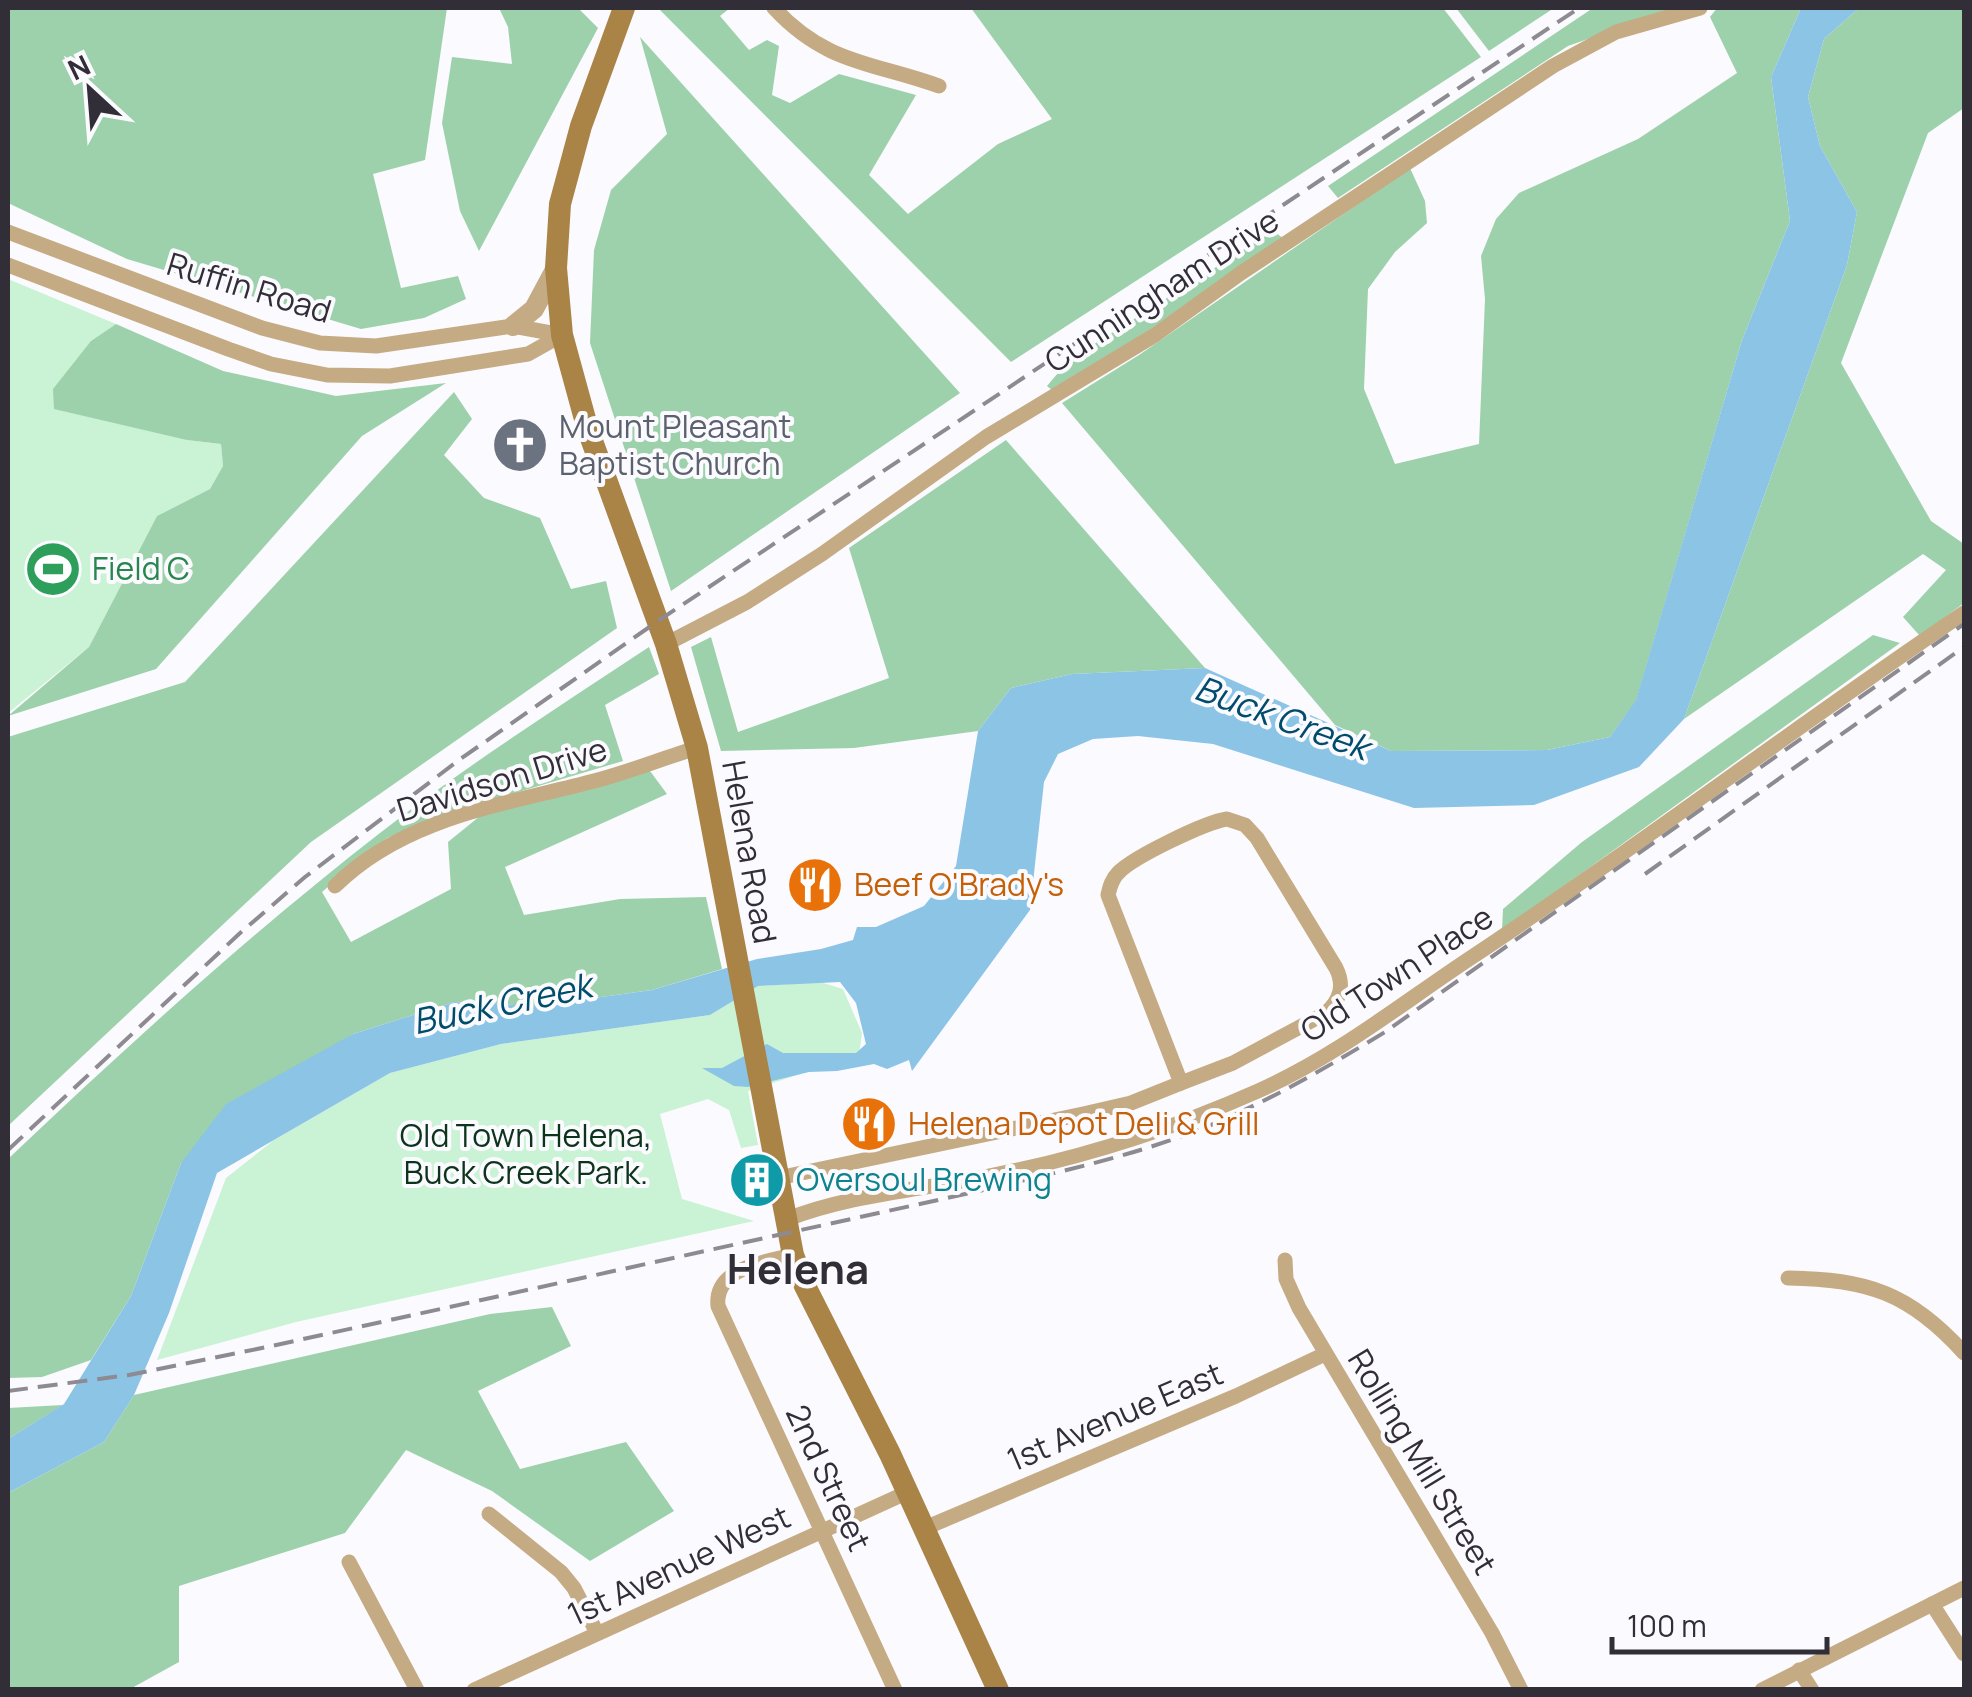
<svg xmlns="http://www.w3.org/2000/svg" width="1972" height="1697" viewBox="0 0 1972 1697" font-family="Manrope,sans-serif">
<rect width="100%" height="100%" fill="#fbfafe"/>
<g fill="#caf2d4">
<path d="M 8,279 L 116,324 L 91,341 L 187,440 L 221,444 L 223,466 L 210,489 L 157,516 L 89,647 L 8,713 Z"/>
<path d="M 820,982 L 843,989 L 862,1033 L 859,1055 L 748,1091 L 758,1145 L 741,1148 L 729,1110 L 708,1099 L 660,1114 L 682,1199 L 754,1221 L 296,1322 L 157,1360 L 226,1178 L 274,1140 L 390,1073 L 501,1044 L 710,1015 L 758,986 Z"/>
</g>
<g fill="#9dd1ab">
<path d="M 8,8 L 447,8 L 425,160 L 373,174 L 401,288 L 458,276 L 466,299 L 424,318 L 361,329 L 127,259 L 8,203 Z"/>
<path d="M 499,8 L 578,8 L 598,28 L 479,251 L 460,211 L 442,123 L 452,57 L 512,64 L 508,27 Z"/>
<path d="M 658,8 L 730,8 L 720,16 L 749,50 L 767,40 L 779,46 L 772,95 L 790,103 L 839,74 L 916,95 L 869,175 L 908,214 L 998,144 L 1052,119 L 971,8 L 1443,8 L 1481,57 L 1011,362 Z"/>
<path d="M 1456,8 L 1554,8 L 1489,51 Z"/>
<path d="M 1593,8 L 1676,8 L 1568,46 L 1338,198 L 1328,186 Z"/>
<path d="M 1717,8 L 1801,8 L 1771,77 L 1790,221 L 1742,340 L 1636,701 L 1610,737 L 1547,750 L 1391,751 L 1335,725 L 1062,403 L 1139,355 L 1410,168 L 1425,201 L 1427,223 L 1395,252 L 1368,289 L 1364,389 L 1395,464 L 1479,444 L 1485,299 L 1481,256 L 1496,219 L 1519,193 L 1638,139 L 1737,73 L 1710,17 Z"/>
<path d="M 1859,8 L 1964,8 L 1964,108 L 1928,133 L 1841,363 L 1931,521 L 1964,544 L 1964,603 L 1920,636 L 1903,617 L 1946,570 L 1923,554 L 1684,719 L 1847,265 L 1857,212 L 1820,146 L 1808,97 L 1824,39 Z"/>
<path d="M 640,37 L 960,393 L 671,591 L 590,343 L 594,250 L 611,190 L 667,134 Z"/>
<path d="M 1273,231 L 1283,238 L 1151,329 L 1053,391 L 1047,386 L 1069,360 Z"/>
<path d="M 116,324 L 223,371 L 336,396 L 446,383 L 362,436 L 156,669 L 8,716 L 89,647 L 157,516 L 210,489 L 223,466 L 221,444 L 187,440 L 54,409 L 53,389 L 91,341 Z"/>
<path d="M 454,392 L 472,419 L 444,455 L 484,498 L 540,518 L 571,589 L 606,581 L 617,628 L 311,842 L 8,1126 L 8,737 L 185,682 Z"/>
<path d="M 1006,440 L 1205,668 L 1072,674 L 1011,688 L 978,731 L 854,748 L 721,751 L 691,647 L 711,637 L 738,732 L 889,678 L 849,548 Z"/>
<path d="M 1873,635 L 1900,643 L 1502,931 L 1503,909 L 1582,842 Z"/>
<path d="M 649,647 L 659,674 L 605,705 L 623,761 L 478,804 L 387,838 L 322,892 L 351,942 L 451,889 L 448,842 L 480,816 L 613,778 L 650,771 L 667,794 L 505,867 L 524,915 L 620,899 L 706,897 L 722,969 L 652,990 L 536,1006 L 454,1002 L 353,1034 L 181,1163 L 131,1296 L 91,1360 L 42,1377 L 8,1378 L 8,1159 C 127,1046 250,934 380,833 C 466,766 558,707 649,647 Z"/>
<path d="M 552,1307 L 571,1346 L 478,1391 L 520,1469 L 626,1442 L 674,1511 L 590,1561 L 492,1491 L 406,1450 L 345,1533 L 179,1586 L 179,1662 L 130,1689 L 8,1690 L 8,1493 L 104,1442 L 134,1395 L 490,1314 Z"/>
<path d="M 63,1405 L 8,1439 L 8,1408 Z"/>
</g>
<path fill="#8cc4e6" d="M 1801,8 L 1859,8 L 1824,39 L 1808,97 L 1820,146 L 1857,212 L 1847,265 L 1684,719 L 1639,767 L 1534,805 L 1414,808 L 1213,744 L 1138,736 L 1093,739 L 1058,754 L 1044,782 L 1030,910 L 912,1071 L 909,1060 L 887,1069 L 874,1064 L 837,1071 L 809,1072 L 748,1087 L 734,1086 L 702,1068 L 722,1068 L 767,1044 L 783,1053 L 856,1053 L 866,1044 L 856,1003 L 840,982 L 758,986 L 710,1015 L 501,1044 L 390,1073 L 217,1173 L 169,1313 L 134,1395 L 104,1442 L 8,1493 L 8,1439 L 64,1404 L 131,1296 L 181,1163 L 226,1104 L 353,1034 L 454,1002 L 536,1006 L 652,990 L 757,959 L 821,949 L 853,940 L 857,927 L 876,927 L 924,906 L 956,866 L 978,731 L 1011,688 L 1072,674 L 1205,668 L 1391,751 L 1547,750 L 1610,737 L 1636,700 L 1742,340 L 1790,221 L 1771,77 Z"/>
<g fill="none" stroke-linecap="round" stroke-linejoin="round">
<g stroke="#c5ab84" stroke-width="15">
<path d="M 774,8 C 827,65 873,62 939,86"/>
<path d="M 8,232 L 262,328 L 320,343 L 376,346 L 513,326 L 562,335"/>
<path d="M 8,265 L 228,349 L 271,364 L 327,375 L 390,376 L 528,354 L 562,335"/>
<path d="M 666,644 L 747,602 L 822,554 L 986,437 L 1155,335 L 1241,273 L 1553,66 L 1616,32 L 1700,8"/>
<path d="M 1227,819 L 1245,825 L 1257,838 L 1336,968 C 1345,986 1340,1000 1326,1013 L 1233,1063 L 1181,1083 L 1108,895 C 1110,886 1112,879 1118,873 C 1133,857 1206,822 1227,819 Z"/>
<path d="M 335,886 C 405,817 503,805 594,781 C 629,772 663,758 697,748"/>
<path d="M 778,1178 L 1083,1114 L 1131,1103 L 1181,1083"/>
<path d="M 785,1220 C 848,1195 918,1190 984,1177 C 1079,1159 1170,1130 1258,1091 C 1339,1055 1402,1003 1475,955 C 1641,845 1799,724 1964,613"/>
<path d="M 793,1255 C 765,1262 714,1268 718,1306 L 895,1690"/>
<path d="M 1285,1260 L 1286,1279 L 1299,1308 L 1492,1633 L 1521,1690"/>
<path d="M 1788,1278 C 1867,1279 1910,1293 1964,1353"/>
<path d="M 489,1514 L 561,1572 L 574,1588 L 597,1633"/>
<path d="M 925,1528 L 1236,1396 L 1325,1354"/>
<path d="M 349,1562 L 417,1690"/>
<path d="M 1932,1604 L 1964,1654"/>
<path d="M 1799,1670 L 1812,1690"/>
<path d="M 474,1690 L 908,1492"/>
<path d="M 1762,1690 L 1964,1588"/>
</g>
<path stroke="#c5ab84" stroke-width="20" d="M 513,326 L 534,309 L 556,268"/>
<path stroke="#aa8346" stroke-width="22" d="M 624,8 L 581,126 L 560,204 L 556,268 L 562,335 L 588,430 L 666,644 L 697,748 L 793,1255 L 805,1286 L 890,1454 L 998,1690"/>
<g stroke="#8d8b91" stroke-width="4" stroke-dasharray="20 10" stroke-linecap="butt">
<path d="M 1645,874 L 1964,647"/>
<path d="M 8,1150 L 239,934 L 305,877 L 459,760 L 658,621 L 1579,8"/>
<path d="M 8,1391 L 129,1375 L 267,1347 L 979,1191 C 1054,1173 1130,1157 1201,1129 C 1266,1103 1326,1068 1385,1032 L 1964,624"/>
</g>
</g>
<defs>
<g id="church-disc" transform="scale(2.875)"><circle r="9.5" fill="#6b7280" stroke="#fbfafe"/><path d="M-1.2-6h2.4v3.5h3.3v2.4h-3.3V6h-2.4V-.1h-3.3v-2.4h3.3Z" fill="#fff"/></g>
<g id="stadium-disc" transform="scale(2.875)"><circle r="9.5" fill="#2e9e5b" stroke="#fbfafe"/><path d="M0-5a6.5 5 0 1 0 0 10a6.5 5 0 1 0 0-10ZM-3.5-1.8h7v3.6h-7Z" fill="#fff"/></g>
<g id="restaurant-disc" transform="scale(2.875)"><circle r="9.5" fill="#e8710a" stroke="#fbfafe"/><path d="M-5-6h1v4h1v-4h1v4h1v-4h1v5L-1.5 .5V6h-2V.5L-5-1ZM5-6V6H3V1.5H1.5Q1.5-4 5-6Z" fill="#fff"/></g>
<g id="building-disc" transform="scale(2.875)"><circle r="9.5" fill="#0f9aa8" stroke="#fbfafe"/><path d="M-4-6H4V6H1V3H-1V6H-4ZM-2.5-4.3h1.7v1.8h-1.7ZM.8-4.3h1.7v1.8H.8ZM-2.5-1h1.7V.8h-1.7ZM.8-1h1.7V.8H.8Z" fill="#fff"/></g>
</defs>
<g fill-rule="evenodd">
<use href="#church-disc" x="520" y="445"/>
<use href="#stadium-disc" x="53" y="569"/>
<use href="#restaurant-disc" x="815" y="885"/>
<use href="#restaurant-disc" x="869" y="1124"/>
<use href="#building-disc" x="757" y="1180"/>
</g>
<g text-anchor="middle" stroke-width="8" stroke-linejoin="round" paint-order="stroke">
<g font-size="32" fill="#312e37" stroke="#fbfafe">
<text transform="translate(249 288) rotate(17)" y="11">Ruffin Road</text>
<text transform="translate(1162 291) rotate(-33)" y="11">Cunningham Drive</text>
<text transform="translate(502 780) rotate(-17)" y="11">Davidson Drive</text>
<text transform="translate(749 852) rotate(80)" y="11">Helena Road</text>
<text transform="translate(1397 974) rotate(-33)" y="11">Old Town Place</text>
<text transform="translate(1115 1417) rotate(-23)" y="11">1st Avenue East</text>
<text transform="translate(1422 1462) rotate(59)" y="11">Rolling Mill Street</text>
<text transform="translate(828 1478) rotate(65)" y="11">2nd Street</text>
<text transform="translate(679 1566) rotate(-25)" y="11">1st Avenue West</text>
</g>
<g font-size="32" fill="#5b616d" stroke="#fbfafe" text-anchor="start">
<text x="559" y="438">Mount Pleasant<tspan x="559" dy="37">Baptist Church</tspan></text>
</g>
<g font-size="32" fill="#27864d" stroke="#fbfafe" text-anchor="start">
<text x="92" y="580">Field C</text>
</g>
<g font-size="32" fill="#c56008" stroke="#fbfafe" text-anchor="start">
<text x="854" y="896">Beef O'Brady's</text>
<text x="908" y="1135">Helena Depot Deli &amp; Grill</text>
</g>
<g font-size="32" fill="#0c341b" stroke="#fbfafe">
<text x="526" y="1147">Old Town Helena,<tspan x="526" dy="37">Buck Creek Park.</tspan></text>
</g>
<g font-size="32" fill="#0d838f" stroke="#fbfafe" text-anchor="start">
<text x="796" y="1191">Oversoul Brewing</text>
</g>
<g font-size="35" font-style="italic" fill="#004c6d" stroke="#fbfafe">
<text transform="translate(1282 718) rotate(20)" y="12">Buck Creek</text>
<text transform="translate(502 1004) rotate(-12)" y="12">Buck Creek</text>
</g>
<g font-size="42" font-weight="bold" fill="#312e37" stroke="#fbfafe">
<text x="798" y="1284">Helena</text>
</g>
</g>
<rect width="1972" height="1697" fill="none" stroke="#312e37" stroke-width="20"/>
<g transform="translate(90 90) rotate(334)" stroke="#fbfafe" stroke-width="8" paint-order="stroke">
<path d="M0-8L18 38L0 25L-18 38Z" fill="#312e37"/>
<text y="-15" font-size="28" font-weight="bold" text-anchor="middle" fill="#312e37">N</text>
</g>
<path d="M1612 1637v15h215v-15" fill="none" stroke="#312e37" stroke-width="5"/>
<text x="1627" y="1637" font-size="30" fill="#312e37" stroke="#fbfafe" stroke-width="8" paint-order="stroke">100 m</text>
</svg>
